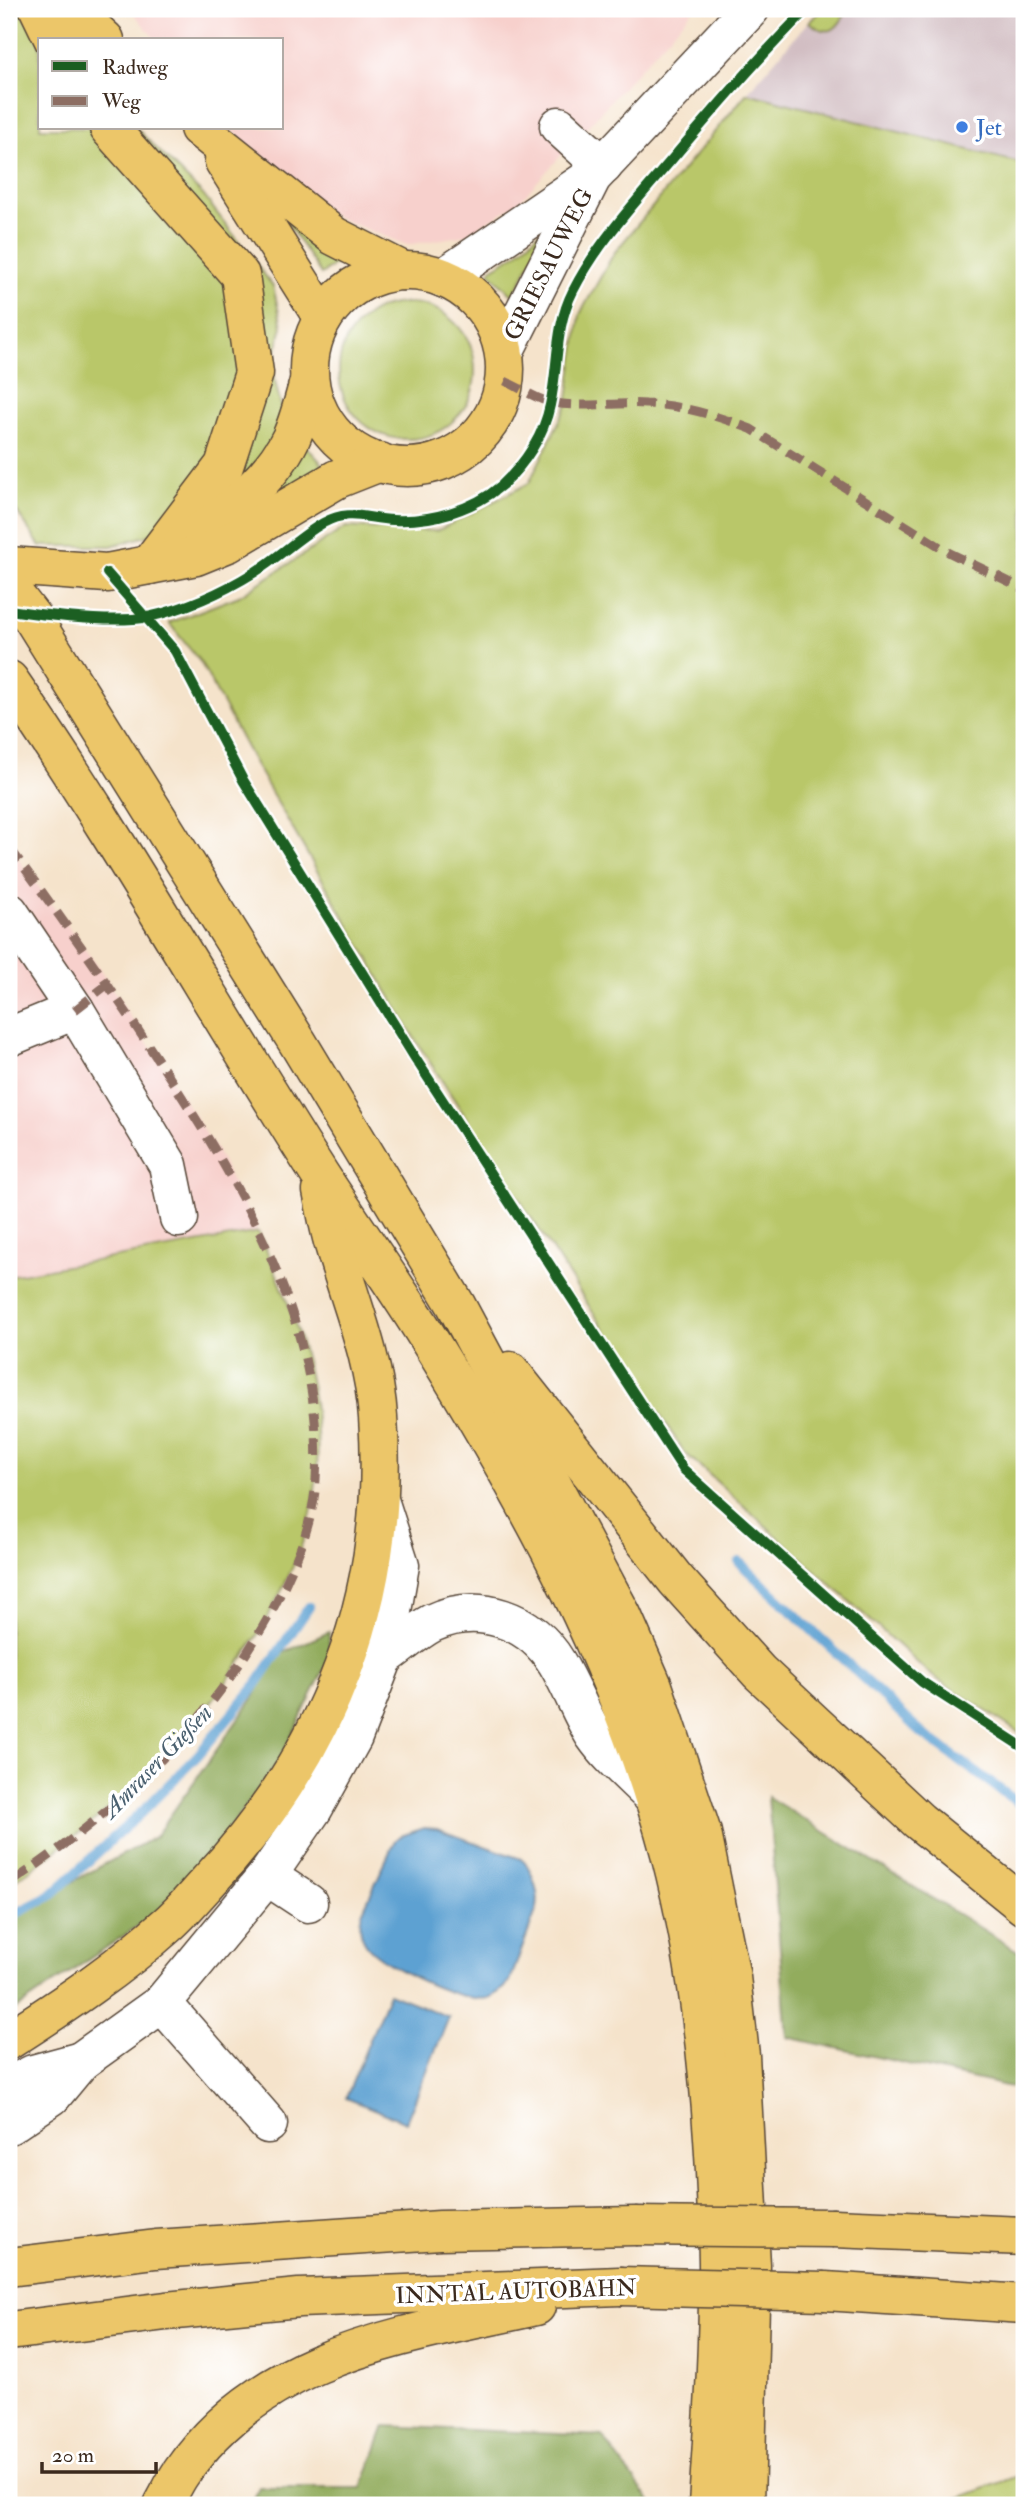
<svg xmlns="http://www.w3.org/2000/svg" width="1033" height="2514" viewBox="0 0 1033 2514" font-family="'IM FELL Double Pica',serif">
<rect width="100%" height="100%" fill="#fff"/>
<filter id="ink" filterUnits="userSpaceOnUse"><feTurbulence type="fractalNoise" baseFrequency=".0143" numOctaves="2"/><feDisplacementMap in="SourceGraphic" scale="14" xChannelSelector="R" yChannelSelector="G"/><feConvolveMatrix kernelMatrix="1 2 1 2 8 2 1 2 1" color-interpolation-filters="sRGB"/></filter>
<filter id="wash" filterUnits="userSpaceOnUse"><feTurbulence type="fractalNoise" baseFrequency=".00686" numOctaves="4" result="noise"/><feDisplacementMap in="SourceGraphic" scale="28" xChannelSelector="R" yChannelSelector="G"/><feGaussianBlur stdDeviation="1.57" result="paint"/><feColorMatrix in="noise" values="0 0 0 0 0 0 0 0 0 0 0 0 0 0 0 0 0 1.4 0 .05"/><feComposite in="paint" operator="in"/></filter>
<g filter="url(#wash)">
<rect width="100%" height="100%" fill="#f5e3cb"/>
<g fill="#f7d0cc">
<path d="M 130,9 L 694,9 L 518,203 L 466,235 L 407,245 L 336,217 L 229,128 L 282,128 L 282,40 L 156,40 Z"/>
<path d="M 9,847 L 96,964 L 176,1087 L 216,1150 L 258,1232 L 9,1276 Z"/>
</g>
<path fill="#d2bec3" d="M 819,9 L 1024,9 L 1024,164 L 747,93 Z"/>
<g fill="#b9c769" stroke="#7a7844" stroke-width="2">
<path d="M 9,9 L 17,9 L 48,40 L 40,40 L 40,128 L 136,128 L 203,195 L 273,286 L 282,326 L 272,368 L 282,411 L 265,459 L 178,527 L 111,546 L 40,546 L 9,500 Z"/>
<path d="M 823,9 L 848,9 C 837,29 831,39 809,22 Z"/>
<path d="M 747,93 L 1024,164 L 1024,1736 L 931,1675 L 684,1452 L 416,1041 L 251,757 L 201,663 L 169,623 L 239,596 L 346,527 L 437,531 L 529,483 L 567,405 L 580,314 L 614,253 Z"/>
<path d="M 282,215 L 342,260 L 321,274 Z"/>
<path d="M 551,222 L 514,295 L 511,294 L 490,273 L 491,269 L 516,254 Z"/>
<circle cx="407" cy="371" r="68"/>
<path d="M 304,444 L 328,470 L 233,520 Z"/>
<path d="M 258,1232 C 294,1308 325,1396 316,1482 C 312,1527 294,1568 273,1607 C 212,1723 117,1812 9,1884 L 9,1276 Z"/>
<path d="M 1024,2474 L 1024,2505 L 945,2505 L 945,2503 Z"/>
</g>
<g fill="#92ac5d" stroke="#666b3e" stroke-width="2">
<path d="M 329,1632 L 329,1659 L 280,1760 L 177,1899 L 9,2014 L 9,1916 L 155,1837 L 254,1697 L 273,1657 Z"/>
<path d="M 768,1797 L 1024,1955 L 1024,2090 L 787,2037 Z"/>
<path d="M 385,2426 L 602,2436 L 653,2505 L 251,2505 L 259,2488 L 362,2488 Z"/>
</g>
<g fill="#5da1d2" stroke="#4c6678" stroke-width="2">
<path d="M 424,1828 L 437,1829 L 521,1859 C 532,1867 540,1894 537,1908 L 510,1981 C 504,1988 497,1995 488,1998 C 463,2004 381,1966 366,1944 C 359,1934 359,1924 362,1913 L 395,1840 L 401,1836 Z"/>
<path d="M 389,1993 L 449,2017 L 406,2122 L 346,2098 Z"/>
</g>
<g fill="none" stroke-linecap="round" stroke-linejoin="round">
<g stroke="#5da1d2" stroke-width="10">
<path d="M 739,1562 L 923,1734 L 1024,1807"/>
<path d="M 9,1917 L 50,1896 L 144,1810 L 198,1755 L 253,1689 L 309,1607"/>
</g>
</g>
</g>
<g filter="url(#ink)">
<g fill="none" stroke-linecap="round" stroke-linejoin="round">
<g stroke="#574638" stroke-width="41">
<g id="minor">
<path d="M 559,126 L 603,166"/>
<path d="M 443,278 L 593,176 L 750,9"/>
<path d="M 504,352 L 590,181"/>
<path d="M 9,912 L 75,1010 L 9,1037"/>
<path d="M 75,1010 L 168,1165 L 179,1218"/>
<path d="M 384,1657 C 399,1647 415,1632 432,1623 C 479,1601 531,1620 557,1663 C 571,1686 580,1712 594,1735 C 610,1758 633,1777 653,1797"/>
<path d="M 267,1876 L 308,1903"/>
<path d="M 162,2003 L 268,2124"/>
<path d="M 9,2086 L 33,2074 L 81,2061"/>
<path d="M 9,2125 L 52,2096 L 81,2061 L 162,2003 L 267,1876 L 313,1809 L 353,1737 L 384,1657 L 400,1565 L 379,1500"/>
</g>
</g>
<g stroke="#574638" stroke-width="41">
<g id="major">
<path d="M 39,9 L 54,40"/>
<path d="M 71,9 L 105,40"/>
<path d="M 109,128 L 240,275 L 254,373 L 224,466 L 149,565"/>
<path d="M 199,128 L 334,236 L 403,271"/>
<path d="M 224,161 L 323,318"/>
<circle cx="407" cy="369" r="98"/>
<path d="M 183,543 C 222,519 271,480 291,438 C 299,420 304,400 309,381"/>
<path d="M 9,566 L 107,573 L 196,556 L 228,543 L 337,479 L 380,462"/>
</g>
</g>
<g stroke="#574638" stroke-width="41">
<g id="highway">
<path d="M 9,588 L 33,619 L 298,1043 L 456,1305 L 622,1615 L 653,1686 L 702,1833 L 731,1977 L 740,2055 L 751,2265 L 745,2505"/>
<path d="M 9,680 C 120,840 215,1011 320,1175 C 357,1232 396,1286 431,1343 C 532,1507 620,1666 670,1853 C 704,1984 716,2129 718,2263 C 719,2344 713,2425 708,2505"/>
<path d="M 510,1371 L 676,1580 L 759,1672 L 919,1821 L 1024,1906"/>
<path d="M 9,2040 C 64,2005 118,1969 167,1925 C 181,1913 194,1897 207,1883 C 329,1753 391,1595 378,1417 C 374,1357 351,1304 335,1248 C 329,1230 326,1210 322,1191"/>
<path d="M 834,2228 L 1024,2236"/>
<path d="M 9,2267 L 156,2249 L 440,2230 L 635,2226"/>
<path d="M 825,2291 L 1024,2304"/>
<path d="M 9,2331 L 166,2311 L 299,2298 L 620,2286"/>
<path d="M 163,2505 C 169,2495 174,2483 181,2473 C 264,2352 405,2336 536,2306"/>
</g>
</g>
<use href="#minor" stroke="#fff" stroke-width="38"/>
<use href="#major" stroke="#ecc669" stroke-width="38"/>
<use href="#highway" stroke="#ecc669" stroke-width="38"/>
<g stroke="#574638" stroke-width="41" stroke-linecap="butt">
<g id="highway-bridge">
<path d="M 635,2226 L 834,2228"/>
<path d="M 620,2286 L 825,2291"/>
</g>
</g>
<use href="#highway-bridge" stroke="#ecc669" stroke-width="38"/>
<g stroke="#8d6e63" stroke-width="9" stroke-dasharray="18 9" stroke-linecap="butt">
<path d="M 505,381 C 520,388 538,400 554,403 C 585,408 616,402 646,404 C 682,405 718,416 751,429 L 950,553 L 1024,589"/>
<path d="M 9,847 C 59,914 106,981 152,1051 C 236,1177 325,1321 316,1479 C 314,1522 295,1565 276,1603 C 213,1722 120,1810 9,1884"/>
<path d="M 75,1010 L 108,984"/>
</g>
<g stroke="#fff" stroke-width="15">
<g id="cycleway">
<path d="M 107,573 L 175,651 L 243,780 L 415,1058 L 683,1469 L 922,1682 L 1024,1748"/>
<path d="M 9,610 C 44,615 114,624 148,617 C 184,609 223,592 255,572 C 279,557 299,537 323,523 C 350,508 366,519 393,520 C 431,522 473,510 502,485 C 525,464 544,435 550,405 C 559,366 554,328 573,291 C 598,242 637,200 673,158 C 716,107 760,56 807,9"/>
</g>
</g>
<use href="#cycleway" stroke="#1b5e20" stroke-width="10"/>
</g>
</g>
<circle fill="#3f7fe0" stroke="#fff" stroke-width="2.5" cx="962" cy="127" r="7"/>
<g text-anchor="middle" stroke-width="7" stroke-linejoin="round" paint-order="stroke">
<g font-size="23" fill="#366cbe" stroke="#fff" text-anchor="start">
<text x="976" y="135">Jet</text>
</g>
<g font-size="23" fill="#3b2a1e" stroke="#fff">
<text transform="translate(548 264) rotate(-63)" y="8">GRIESAUWEG</text>
<text transform="translate(516 2291) rotate(-2)" y="8">INNTAL AUTOBAHN</text>
</g>
<g font-size="24" font-style="italic" fill="#4a606f" stroke="#fff">
<text transform="translate(157 1761) rotate(-46)" y="8">Amraser Gießen</text>
</g>
</g>
<rect width="1033" height="2514" fill="none" stroke="#fff" stroke-width="35"/>
<rect x="38" y="38" width="245" height="91" fill="#ffffff" stroke="#b1aaa5" stroke-width="2"/>
<rect x="52" y="61" width="35" height="10" fill="#1b5e20" stroke="#b1aaa5" stroke-width="2"/>
<text x="102" y="74" font-size="21" fill="#3b2a1e">Radweg</text>
<rect x="52" y="96" width="35" height="10" fill="#8d6e63" stroke="#b1aaa5" stroke-width="2"/>
<text x="102" y="108" font-size="21" fill="#3b2a1e">Weg</text>
<path d="M42 2462v10h114v-10" fill="none" stroke="#3b2a1e" stroke-width="3.5"/>
<text x="52" y="2462" font-size="21" fill="#3b2a1e" stroke="#ffffff" stroke-width="5" paint-order="stroke">20 m</text>
</svg>
